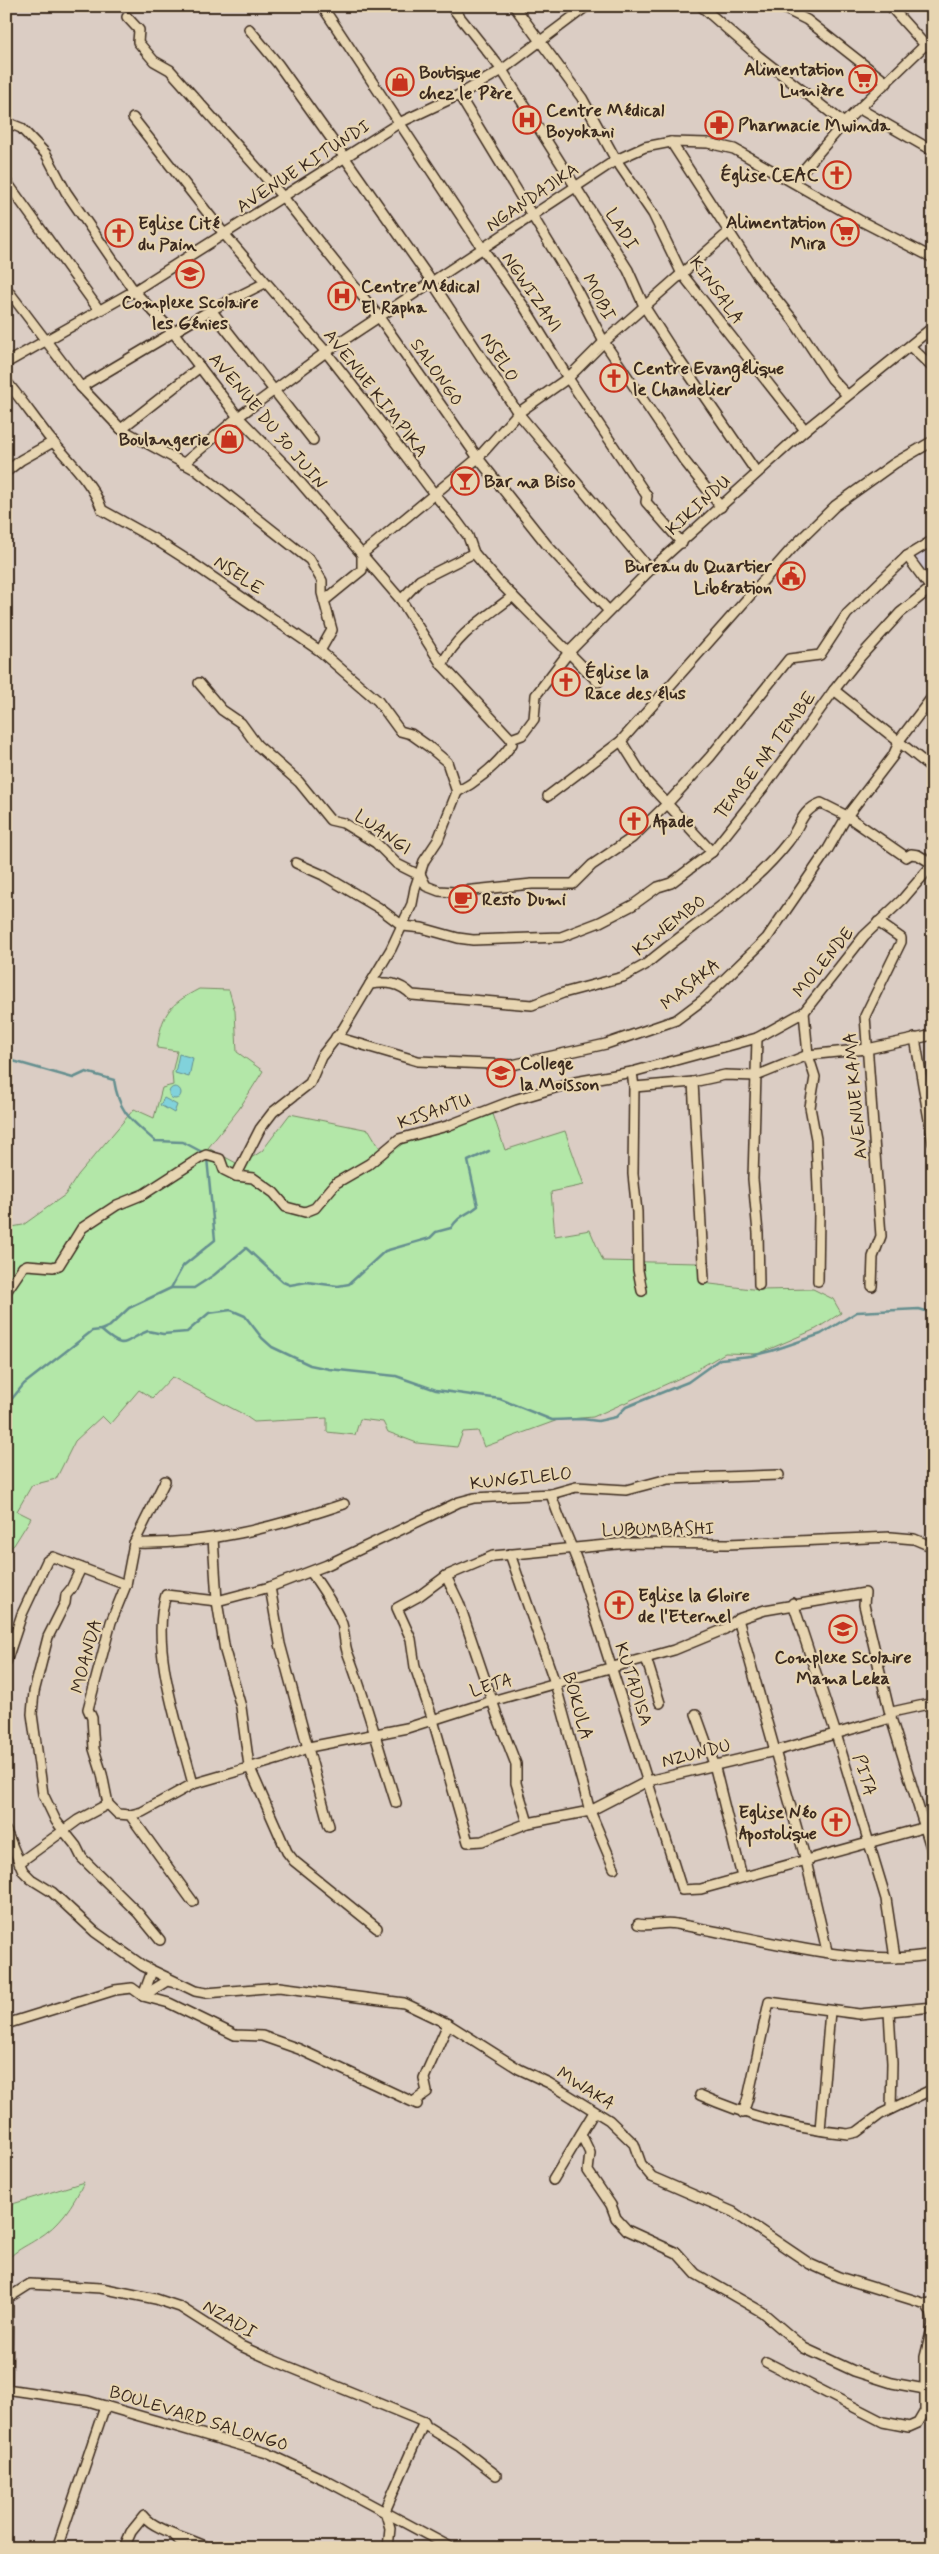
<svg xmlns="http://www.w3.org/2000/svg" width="939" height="2554" viewBox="0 0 939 2554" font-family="Mynerve,sans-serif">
<rect width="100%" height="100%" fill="#dbcdc4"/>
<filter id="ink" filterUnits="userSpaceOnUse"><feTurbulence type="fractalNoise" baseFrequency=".02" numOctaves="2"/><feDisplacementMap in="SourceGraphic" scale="10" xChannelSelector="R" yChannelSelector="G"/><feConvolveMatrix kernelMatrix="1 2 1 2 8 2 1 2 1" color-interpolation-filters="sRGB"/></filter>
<g filter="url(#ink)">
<path fill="#d2c8d0" d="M 933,544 L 933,581 L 912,555 Z"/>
<g fill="#b3e7a8" stroke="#778863">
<path d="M 199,989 L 229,990 L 235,1011 L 237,1052 L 263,1071 L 239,1109 L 208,1148 L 240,1165 L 262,1151 L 290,1114 L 369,1130 L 381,1150 L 493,1114 L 505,1150 L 565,1131 L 584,1185 L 551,1192 L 555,1236 L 590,1230 L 603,1261 L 699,1263 L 702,1283 L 760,1290 L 813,1289 L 833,1299 L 841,1313 L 816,1329 L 758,1354 L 725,1353 L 691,1373 L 593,1417 L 558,1420 L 484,1447 L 478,1431 L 463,1432 L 457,1447 L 417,1443 L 388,1432 L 383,1422 L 360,1419 L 355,1435 L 327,1432 L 327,1418 L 254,1422 L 241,1413 L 172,1377 L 152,1398 L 139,1390 L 110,1424 L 102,1416 L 75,1441 L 56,1479 L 32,1485 L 17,1511 L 31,1518 L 14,1545 L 6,1551 L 6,1231 L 12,1227 L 23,1225 L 65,1195 L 78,1175 L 134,1109 L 154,1118 L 162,1088 L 173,1085 L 172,1073 L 177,1051 L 157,1048 C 162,1014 168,1005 199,989 Z"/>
<path d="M 84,2182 C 73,2205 60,2225 37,2239 C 28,2245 20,2248 11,2256 L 6,2252 L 6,2206 Z"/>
</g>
<g fill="#81d2db" stroke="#658f8f">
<path d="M 179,1054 L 193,1058 L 189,1077 L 175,1073 Z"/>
<circle cx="175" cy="1093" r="6"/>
<path d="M 164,1098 L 177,1105 L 174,1113 L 160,1105 Z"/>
</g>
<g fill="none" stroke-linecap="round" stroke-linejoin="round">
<g stroke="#658f8f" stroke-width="2.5">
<path d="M 6,1059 L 73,1078 L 86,1072 L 114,1080 C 119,1113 131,1120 155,1141 L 183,1142 L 204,1153"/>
<path d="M 171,1288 L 183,1266 L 215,1240 L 207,1158"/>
<path d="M 101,1330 L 110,1326 L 129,1308 L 171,1288 L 194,1288 L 214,1275 L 246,1248 L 283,1282 L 290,1285 L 307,1282 L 338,1286 L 349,1284 L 385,1251 L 430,1238 L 436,1232 L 451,1228 C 460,1214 466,1216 478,1206 L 468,1161 L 489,1151"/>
<path d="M 6,1406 L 24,1384 L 92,1331 L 101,1330 C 127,1353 123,1340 148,1331 L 163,1334 L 187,1332 L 209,1313 L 231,1310 L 245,1316 L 262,1338 L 272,1347 L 310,1365 L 329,1369 L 396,1376 L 436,1390 L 500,1399 L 552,1420 L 582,1419 L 598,1421 L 616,1417 L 626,1407 L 688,1382 L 720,1359 L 751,1356 L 771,1351 L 821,1334 L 857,1312 L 919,1309 L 933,1313"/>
</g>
<g stroke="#3b2a1e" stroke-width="12">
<g id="minor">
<path d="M 322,6 L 483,249 L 525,308 L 568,378 L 647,496 L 646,502 L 682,543"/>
<path d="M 451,6 L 502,70 L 628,270 L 644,306 L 673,351 L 757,473"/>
<path d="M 514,6 L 582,98 L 616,160 L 653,214 L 682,274 L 805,430"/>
<path d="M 701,6 L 757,55 L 844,123"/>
<path d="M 779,6 L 807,20 L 887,83"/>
<path d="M 890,6 L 925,45 L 933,49"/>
<path d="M 127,17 L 139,30 L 138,42 L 154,61 L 170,70 L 283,197 L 379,317 L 478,458 L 547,545 L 608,610"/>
<path d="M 249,29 L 278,64 L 345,158 L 432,282 L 518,413 L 650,570"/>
<path d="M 459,95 L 572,281 L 604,342 L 683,459 L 721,507"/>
<path d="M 860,109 L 933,151"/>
<path d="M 133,118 L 225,235 L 326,352 L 362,398 L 435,495 L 457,521 L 468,536 L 474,553 L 497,580 L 598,682"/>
<path d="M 6,122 L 21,128 L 46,154 L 66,192 L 134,291 L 173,332 L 238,417 L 287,467 L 401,600 L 442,665 L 511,739"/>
<path d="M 671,142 L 757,275 L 793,320 L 832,379 L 847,395"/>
<path d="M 6,181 L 99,310"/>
<path d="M 793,182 L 844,123 L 925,45"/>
<path d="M 6,288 L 81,387 L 121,429 L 196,470 L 310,560 L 322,581 L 322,593 L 332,630 L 320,651"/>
<path d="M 211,310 L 313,440"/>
<path d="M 910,346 L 933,368"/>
<path d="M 6,363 L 134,291 L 399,123 L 459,95 L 502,70 L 587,6"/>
<path d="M 6,381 C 21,399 34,418 48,436 C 67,459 93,482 102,510 L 156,540 L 192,563 L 320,651 L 378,701 L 400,731 L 411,734 L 428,746 L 447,762 L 457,792"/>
<path d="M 81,387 L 211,310 L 265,283"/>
<path d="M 121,429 L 200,367"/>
<path d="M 183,464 L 238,417 L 326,352 L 616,160 L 645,147 L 671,142 L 708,143 L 734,149 L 859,220 L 933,258"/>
<path d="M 6,472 L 21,460 L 53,442"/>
<path d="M 907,556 L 933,591"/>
<path d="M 401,600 L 420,580 L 474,553"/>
<path d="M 324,601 L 362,570 L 362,554 L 478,458 L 518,413 L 568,378 L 604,342 L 729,232"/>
<path d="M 442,665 C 457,633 487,617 513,596"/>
<path d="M 199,683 L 222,710 L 241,723 L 257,745 L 299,782 L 330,820 L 343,823 L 376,843 L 397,864 L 421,876 L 426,886 L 439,891 L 454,892 L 532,884 L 573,884 L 592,865 L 632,838 L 666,805 L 710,757 L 789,659 L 820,655 L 847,614 L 907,556 L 933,540"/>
<path d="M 834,690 L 933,769"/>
<path d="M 621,741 L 646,781 L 712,852"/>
<path d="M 457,792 C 480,780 497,765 512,744 L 511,739 L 522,735 L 534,719 L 536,695 L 569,652 L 650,570 L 805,430 L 933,327"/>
<path d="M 548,796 L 621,741 L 794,546 L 835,506 L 895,463 L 933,441"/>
<path d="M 296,863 L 323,875 L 379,908 L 403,926 L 422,928 L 458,938 L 473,940 L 561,937 L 600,922 L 633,905 L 658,887 L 671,883 L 712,852 L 767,783 L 834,690 L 861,656 L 900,613 L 931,588"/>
<path d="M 370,984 C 387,982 399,982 412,995 L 532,1005 L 563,993 L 623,977 L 645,965 C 692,925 750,891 788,842 C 801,826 800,811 821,803 L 847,816 L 906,857 L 911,854 L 918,855 L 933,864"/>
<path d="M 804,1012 L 808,1055 L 815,1077 L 810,1107 L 816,1139 L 819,1213 L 818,1281"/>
<path d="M 933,1013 L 933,1016"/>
<path d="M 336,1037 L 418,1061 L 512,1065 L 606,1044 L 676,1020 L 704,999 L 767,938 L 828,849 L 847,816 L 893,756 L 901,738 L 933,696"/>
<path d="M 757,1038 L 753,1179 L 758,1233 L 759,1285"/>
<path d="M 915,1038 L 933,1143"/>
<path d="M 632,1072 L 634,1087 L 633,1174 L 637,1212 L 638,1270 L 642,1291"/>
<path d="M 693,1082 L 704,1279"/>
<path d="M 634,1087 L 693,1082 L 725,1075 L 756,1076 L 808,1055 L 867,1049 L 933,1035"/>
<path d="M 236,1176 L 260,1129 L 273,1112 L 310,1083 L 321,1057 L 343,1029 L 391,949 L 412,904 L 415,888 L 424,861 L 438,840 L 457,792"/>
<path d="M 872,1286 L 873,1257 L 881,1236 L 865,1016 L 901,942 L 901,938 L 878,922"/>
<path d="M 6,1292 L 23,1267 L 27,1265 L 53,1267 L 59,1265 L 82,1228 L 117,1205 L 144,1194 L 200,1158 L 206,1155 L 220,1159 L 224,1170 L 236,1176 L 253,1178 L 274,1193 L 286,1207 L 305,1212 L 315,1208 L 336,1183 L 369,1164 L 399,1139 L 447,1126 L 514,1100 L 575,1082 L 632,1072 L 757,1038 L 804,1012 L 864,936 L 902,900 L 933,864"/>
<path d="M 165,1481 L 134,1543 L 126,1585 L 111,1622 L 88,1709 L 92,1718 L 94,1749 L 102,1774 L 108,1804 L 118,1814 L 130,1815 L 193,1902"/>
<path d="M 551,1494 C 560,1523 574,1549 583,1578 L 682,1890 L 701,1889 L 933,1825"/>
<path d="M 213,1538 L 217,1601 L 225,1651 L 241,1707 L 249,1766 L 287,1852 L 294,1861 L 377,1928"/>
<path d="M 134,1543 C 206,1545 276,1527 344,1504"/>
<path d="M 933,1547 L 914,1539 L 891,1537 L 728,1544 L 627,1543 L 493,1556 L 446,1576 L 419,1596 L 397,1608 L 411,1639 L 415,1667 L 433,1720 L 468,1842 L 482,1841 L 528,1823 L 590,1811 L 648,1781 L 775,1751 L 891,1718 L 892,1712 L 933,1703"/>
<path d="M 510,1554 L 555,1683 L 590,1811 L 614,1868"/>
<path d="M 81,1568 L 71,1589 L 66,1595 L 65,1603 L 48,1637 L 34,1692 L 32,1714 L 43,1794 L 56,1821 L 76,1846 L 82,1858 L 138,1913 L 160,1940"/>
<path d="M 311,1572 C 322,1588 335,1606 342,1624 C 345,1634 344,1645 348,1654 C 367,1703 380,1754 396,1803"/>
<path d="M 446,1576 L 459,1603 L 498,1718 L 516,1764 L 516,1783 L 528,1823"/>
<path d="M 270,1587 L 280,1644 L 329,1826"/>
<path d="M 793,1603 L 836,1734 L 886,1899 L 895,1958"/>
<path d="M 738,1619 L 806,1861 L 827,1951"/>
<path d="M 646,1658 L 660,1703"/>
<path d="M 6,1662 L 22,1614 L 47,1561 L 53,1557 L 126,1585"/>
<path d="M 696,1714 L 714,1764 L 742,1877"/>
<path d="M 193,1784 C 180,1732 149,1646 166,1595 L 217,1601 L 270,1587 L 327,1565 L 459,1502 L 474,1498 L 551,1494 L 576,1487 L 626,1490 L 668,1479 L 779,1475"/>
<path d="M 130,1815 L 142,1812 L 193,1784 L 279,1759 L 309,1747 L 407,1728 L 492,1701 L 674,1650 L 725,1629 L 738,1619 L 765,1610 L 865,1593 L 864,1605 L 891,1718 L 933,1854"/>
<path d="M 6,1831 L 23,1871 L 31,1879 L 52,1892 L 95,1932 L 143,1966 L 195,1991 L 206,1993 L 279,1987 L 404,2003 L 448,2024 L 519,2069 L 549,2083 L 609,2120 L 634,2144 L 641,2164 L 652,2177 L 733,2212 L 810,2264 L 839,2277 L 926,2304 L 933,2302"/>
<path d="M 19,1863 L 78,1820 L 108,1804"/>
<path d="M 638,1924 C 652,1927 663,1921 676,1924 C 752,1936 858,1969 933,1954"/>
<path d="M 143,1996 L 167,1981 L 175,1983"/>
<path d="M 143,1996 L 152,1971"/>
<path d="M 889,2012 L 892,2063 L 891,2109"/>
<path d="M 6,2024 L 115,1990 L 132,1988 L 143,1996 L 169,2003 L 235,2035 L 262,2036 L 299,2049 L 417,2104 L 416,2100 L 427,2092 L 424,2078 L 448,2024"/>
<path d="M 700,2095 C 747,2116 797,2129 848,2134 L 857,2132 L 881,2114 L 933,2089"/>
<path d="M 743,2113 L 748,2098 L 769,2002 L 859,2014 L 933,2007"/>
<path d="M 820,2130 L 830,2011"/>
<path d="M 581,2134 L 590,2153 L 588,2171 L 611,2205 L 616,2218 L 627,2230 L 677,2253 L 696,2274 L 762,2312 L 804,2348 L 854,2371 L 892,2383 L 925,2389"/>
<path d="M 553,2180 L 594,2112"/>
<path d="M 926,2304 L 931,2312 L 933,2324"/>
<path d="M 766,2362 L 883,2422 L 909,2427 L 918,2423 L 925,2411 L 925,2357 L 933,2324"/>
<path d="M 6,2389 L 88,2401 L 267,2453 L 325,2480 L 452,2548"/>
<path d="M 7,2389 L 8,2298 L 30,2284 L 101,2288 L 156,2299 L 180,2307 L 241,2346 L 265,2357 L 424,2422 L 385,2511 L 390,2528 L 388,2548"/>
<path d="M 424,2422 L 426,2426 L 460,2447 L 496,2475"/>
<path d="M 172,2534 L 185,2548"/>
<path d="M 57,2548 L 105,2406"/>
<path d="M 124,2548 L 131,2532 L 144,2516 C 154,2530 192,2539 209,2548"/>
</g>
</g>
<use href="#minor" stroke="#e7d5b2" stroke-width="9"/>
</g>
</g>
<defs>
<g id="supermarket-ring" transform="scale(1.4375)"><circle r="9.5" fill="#e7d5b2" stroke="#c8321e" stroke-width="1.5"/><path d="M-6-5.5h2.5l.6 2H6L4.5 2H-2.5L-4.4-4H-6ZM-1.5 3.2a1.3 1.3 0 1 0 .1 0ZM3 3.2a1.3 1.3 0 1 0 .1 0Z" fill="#c8321e"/></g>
<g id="shop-ring" transform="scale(1.4375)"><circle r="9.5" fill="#e7d5b2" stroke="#c8321e" stroke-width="1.5"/><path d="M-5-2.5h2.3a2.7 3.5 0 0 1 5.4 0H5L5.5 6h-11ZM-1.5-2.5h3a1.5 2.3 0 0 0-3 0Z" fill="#c8321e"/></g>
<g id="hospital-ring" transform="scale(1.4375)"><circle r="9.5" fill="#e7d5b2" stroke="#c8321e" stroke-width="1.5"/><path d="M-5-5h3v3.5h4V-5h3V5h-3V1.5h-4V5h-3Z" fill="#c8321e"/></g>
<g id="pharmacy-ring" transform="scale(1.4375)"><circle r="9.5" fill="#e7d5b2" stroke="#c8321e" stroke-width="1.5"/><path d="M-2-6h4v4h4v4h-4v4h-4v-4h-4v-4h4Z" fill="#c8321e"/></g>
<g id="church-ring" transform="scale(1.4375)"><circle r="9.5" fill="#e7d5b2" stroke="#c8321e" stroke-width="1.5"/><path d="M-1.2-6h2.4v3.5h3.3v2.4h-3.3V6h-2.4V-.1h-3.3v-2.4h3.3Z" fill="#c8321e"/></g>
<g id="school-ring" transform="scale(1.4375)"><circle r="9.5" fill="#e7d5b2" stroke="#c8321e" stroke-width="1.5"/><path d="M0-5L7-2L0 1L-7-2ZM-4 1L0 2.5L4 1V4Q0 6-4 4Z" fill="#c8321e"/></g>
<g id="bar-ring" transform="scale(1.4375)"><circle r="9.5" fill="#e7d5b2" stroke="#c8321e" stroke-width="1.5"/><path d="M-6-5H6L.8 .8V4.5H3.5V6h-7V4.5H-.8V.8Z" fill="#c8321e"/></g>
<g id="civic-ring" transform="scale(1.4375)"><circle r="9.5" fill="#e7d5b2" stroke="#c8321e" stroke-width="1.5"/><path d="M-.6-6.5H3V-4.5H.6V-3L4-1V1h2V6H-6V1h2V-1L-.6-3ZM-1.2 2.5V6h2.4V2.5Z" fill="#c8321e"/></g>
<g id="cafe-ring" transform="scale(1.4375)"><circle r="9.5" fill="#e7d5b2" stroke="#c8321e" stroke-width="1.5"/><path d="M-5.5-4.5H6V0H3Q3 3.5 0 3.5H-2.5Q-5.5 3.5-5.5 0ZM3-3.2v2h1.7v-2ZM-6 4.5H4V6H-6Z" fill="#c8321e"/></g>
</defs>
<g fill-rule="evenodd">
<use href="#supermarket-ring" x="863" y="79"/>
<use href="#shop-ring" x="400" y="82"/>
<use href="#hospital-ring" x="527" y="120"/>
<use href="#pharmacy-ring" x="719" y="125"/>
<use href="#church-ring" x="837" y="175"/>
<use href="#supermarket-ring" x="845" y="232"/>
<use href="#church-ring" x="119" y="233"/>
<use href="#school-ring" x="190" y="274"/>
<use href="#hospital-ring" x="342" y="296"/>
<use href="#church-ring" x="614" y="378"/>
<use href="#shop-ring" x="229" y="439"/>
<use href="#bar-ring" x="465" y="481"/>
<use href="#civic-ring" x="791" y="576"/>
<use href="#church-ring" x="566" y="682"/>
<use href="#church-ring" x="634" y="821"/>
<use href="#cafe-ring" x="463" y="899"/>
<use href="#school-ring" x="501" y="1073"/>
<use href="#church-ring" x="619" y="1605"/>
<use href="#school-ring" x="843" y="1629"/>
<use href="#church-ring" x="836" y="1822"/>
</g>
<g text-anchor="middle" stroke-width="4.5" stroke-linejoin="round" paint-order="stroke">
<g font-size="18" font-weight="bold" fill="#3b2a1e" stroke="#e7d5b2" text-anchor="start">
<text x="844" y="75" text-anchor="end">Alimentation<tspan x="844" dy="21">Lumière</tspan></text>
<text x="419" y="78">Boutique<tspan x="419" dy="21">chez le Père</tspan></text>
<text x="546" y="116">Centre Médical<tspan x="546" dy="21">Boyokani</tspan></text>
<text x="738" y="131">Pharmacie Mwinda</text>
<text x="818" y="181" text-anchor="end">Église CEAC</text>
<text x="826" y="228" text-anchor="end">Alimentation<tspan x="826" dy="21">Mira</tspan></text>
<text x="138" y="229">Eglise Cité<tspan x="138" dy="21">du Pain</tspan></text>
<text x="361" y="292">Centre Médical<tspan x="361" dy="21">El Rapha</tspan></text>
<text x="190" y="308" text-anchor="middle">Complexe Scolaire<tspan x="190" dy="21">les Génies</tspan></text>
<text x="633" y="374">Centre Evangélique<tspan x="633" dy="21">le Chandelier</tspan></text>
<text x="210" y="445" text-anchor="end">Boulangerie</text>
<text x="484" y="487">Bar na Biso</text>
<text x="772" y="572" text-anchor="end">Bureau du Quartier<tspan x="772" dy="21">Libération</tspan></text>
<text x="585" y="678">Église la<tspan x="585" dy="21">Race des élus</tspan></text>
<text x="653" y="827">Apade</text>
<text x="482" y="905">Resto Dumi</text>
<text x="520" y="1069">College<tspan x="520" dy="21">la Moisson</tspan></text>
<text x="638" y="1601">Eglise la Gloire<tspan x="638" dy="21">de l'Eternel</tspan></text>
<text x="843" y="1663" text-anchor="middle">Complexe Scolaire<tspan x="843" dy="21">Mama Leka</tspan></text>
<text x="817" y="1818" text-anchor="end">Eglise Néo<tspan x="817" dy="21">Apostolique</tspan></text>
</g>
<g font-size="18" fill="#3b2a1e" stroke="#e7d5b2">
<text transform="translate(303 166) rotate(-33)" y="6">AVENUE KITUNDI</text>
<text transform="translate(532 197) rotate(-34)" y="6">NGANDAJIKA</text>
<text transform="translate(622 229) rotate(58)" y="6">LADI</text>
<text transform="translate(717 290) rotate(54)" y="6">KINSALA</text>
<text transform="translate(532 292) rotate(56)" y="6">NGWIZANI</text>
<text transform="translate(599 297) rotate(62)" y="6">MOBI</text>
<text transform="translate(500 357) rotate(57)" y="6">NSELO</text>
<text transform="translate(437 372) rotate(55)" y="6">SALONGO</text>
<text transform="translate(376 393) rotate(52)" y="6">AVENUE KIMPIKA</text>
<text transform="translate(268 421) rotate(50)" y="6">AVENUE DU 30 JUIN</text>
<text transform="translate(698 505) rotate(-42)" y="6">KIKINDU</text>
<text transform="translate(239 575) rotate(34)" y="6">NSELE</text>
<text transform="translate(765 755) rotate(-53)" y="6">TEMBE NA TEMBE</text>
<text transform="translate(383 832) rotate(35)" y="6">LUANGI</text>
<text transform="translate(669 925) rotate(-38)" y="6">KIWEMBO</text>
<text transform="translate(823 962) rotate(-51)" y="6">MOLENDE</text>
<text transform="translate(690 984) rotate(-39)" y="6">MASAKA</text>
<text transform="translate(855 1096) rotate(-95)" y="6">AVENUE KAMA</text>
<text transform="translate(434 1111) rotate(-19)" y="6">KISANTU</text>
<text transform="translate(521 1478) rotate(-6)" y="6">KUNGILELO</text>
<text transform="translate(658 1529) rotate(-1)" y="6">LUBUMBASHI</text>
<text transform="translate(86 1656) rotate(-75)" y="6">MOANDA</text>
<text transform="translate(634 1684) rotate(72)" y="6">KUTADISA</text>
<text transform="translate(491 1685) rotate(-17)" y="6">LETA</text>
<text transform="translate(578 1706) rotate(74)" y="6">BOKULA</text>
<text transform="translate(696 1753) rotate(-14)" y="6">NZUNDU</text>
<text transform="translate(865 1775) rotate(73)" y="6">PITA</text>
<text transform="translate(586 2088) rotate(32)" y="6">MWAKA</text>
<text transform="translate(230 2319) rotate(31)" y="6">NZADI</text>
<text transform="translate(199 2418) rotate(17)" y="6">BOULEVARD SALONGO</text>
</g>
</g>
<rect width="939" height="2554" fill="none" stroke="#e7d5b2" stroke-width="25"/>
<rect x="12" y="12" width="914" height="2529" fill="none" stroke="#3b2a1e" stroke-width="2" filter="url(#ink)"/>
</svg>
